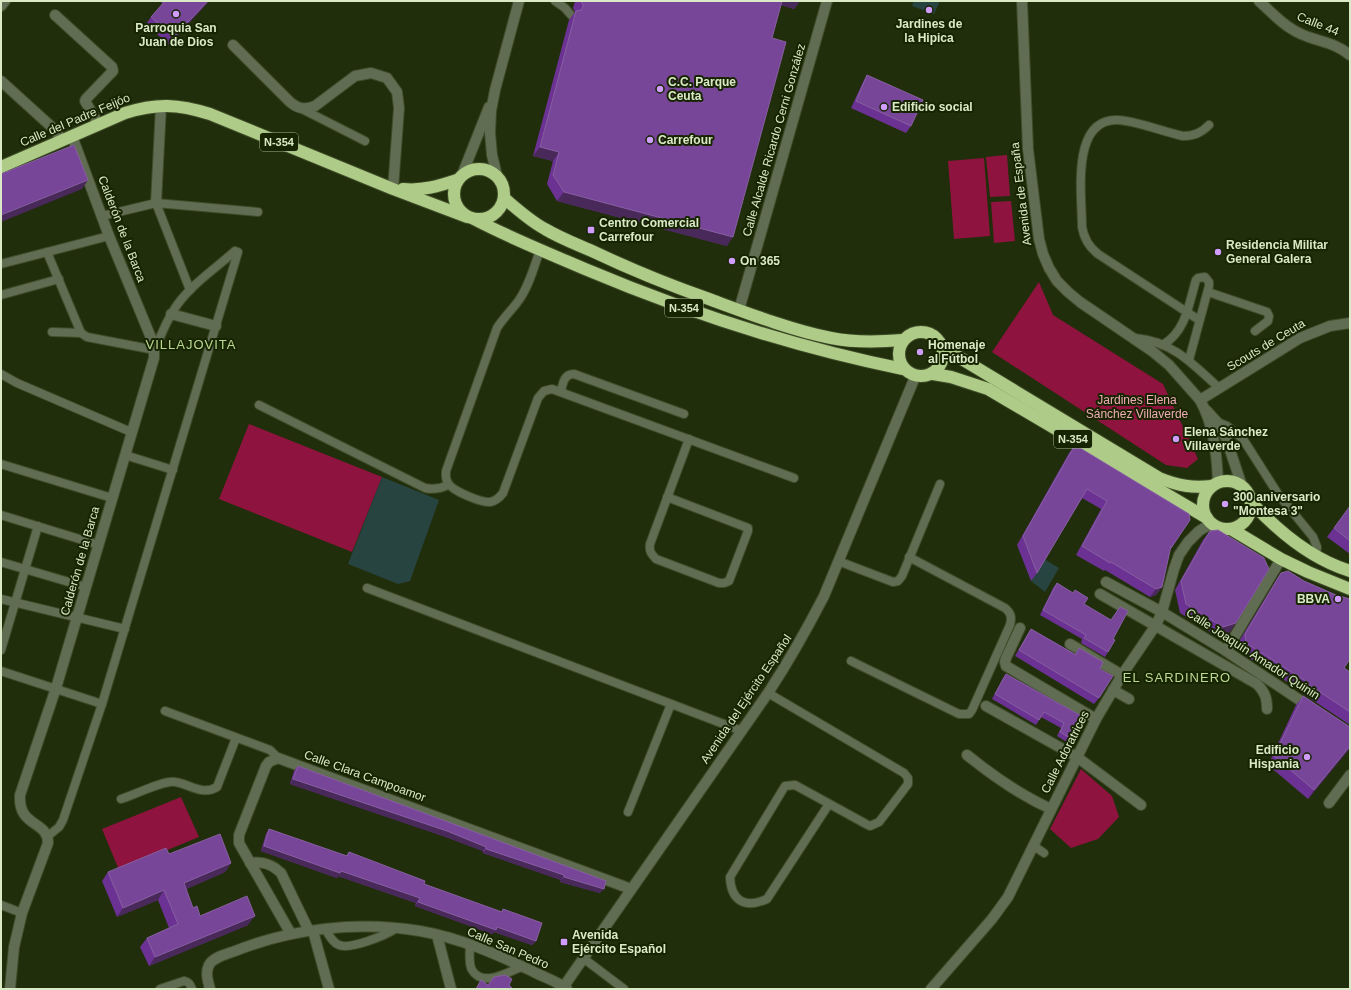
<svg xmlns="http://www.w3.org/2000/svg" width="1351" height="990" viewBox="0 0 1351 990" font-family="Helvetica,sans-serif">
<rect width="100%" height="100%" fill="#212e0b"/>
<g fill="#8e133e">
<path d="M 1007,155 L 1010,196 L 990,197 L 986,157 Z"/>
<path d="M 984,158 L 990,236 L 954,239 L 948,161 Z"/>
<path d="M 1011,201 L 1015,241 L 994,243 L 991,202 Z"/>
<path d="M 1039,282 L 1053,315 L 1163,384 L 1198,459 L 1187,468 L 1166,465 L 992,352 Z"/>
<path d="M 249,424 L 382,477 L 352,552 L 219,499 Z"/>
<path d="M 1081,769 L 1112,796 L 1119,817 L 1098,839 L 1071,848 L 1050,829 Z"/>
<path d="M 181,797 L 199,837 L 119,870 L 102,829 Z"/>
</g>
<g fill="#284441">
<path d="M 914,1 L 940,1 L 934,14 L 912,6 Z"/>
<path d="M 382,477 L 439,500 L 410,581 L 398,584 L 348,564 Z"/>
<path d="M 1044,559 L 1059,568 L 1045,592 L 1031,581 Z"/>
</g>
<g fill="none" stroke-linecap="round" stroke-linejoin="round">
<g stroke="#3f4c29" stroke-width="10">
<g id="lane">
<path d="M 555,1 L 565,8 L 571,15"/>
<path d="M 302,109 L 365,141"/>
<path d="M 156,203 L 190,290"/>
<path d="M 102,216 L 156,203 L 258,212"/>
<path d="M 540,250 C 534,267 529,286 519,300 C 512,310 503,318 497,328 L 446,471 C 446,475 445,479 448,483 C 452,491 482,503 490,502 C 496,501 500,497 503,493 L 538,398 L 544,391 L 552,389 L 794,478"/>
<path d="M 47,252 L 81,333 L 87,337 L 155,350 C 161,334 167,319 177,305 C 192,284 216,268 235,251 L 238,252 L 102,704 L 63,820 L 59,827 L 48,836"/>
<path d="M 1,264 L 109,236"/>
<path d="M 1208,292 L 1267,312 L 1269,316 L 1268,321 L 1255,331"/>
<path d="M 1,295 L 59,279"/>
<path d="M 1199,320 L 1098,254 C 1089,247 1084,239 1082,227 C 1082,194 1069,110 1126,121 C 1145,124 1164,132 1183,136 C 1194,136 1201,133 1209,125"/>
<path d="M 52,332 L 81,333"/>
<path d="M 1135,338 C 1172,341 1193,364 1219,388"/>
<path d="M 1164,344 C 1186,331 1189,303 1196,280 L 1198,278 L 1205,277 L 1209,282 L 1209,286 L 1189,360"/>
<path d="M 1,374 L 17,383 L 131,432"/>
<path d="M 561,391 C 563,383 564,374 574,374 L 684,414"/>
<path d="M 259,405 L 425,488 C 434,490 440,489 448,485"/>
<path d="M 1217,422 L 1227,426 L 1243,439 L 1278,494 L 1313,537 L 1317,547 L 1316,557"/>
<path d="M 125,455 L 173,470"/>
<path d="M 1,464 L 112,498"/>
<path d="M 667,497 L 748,528 L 748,531 L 729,581 L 724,583 L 719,583 L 656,559 C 651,554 649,551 650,544 L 689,439"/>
<path d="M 1,515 L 99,545"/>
<path d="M 838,561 L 893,582 L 898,581 L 902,576 L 940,484"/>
<path d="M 1,562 L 86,587"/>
<path d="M 367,588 L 742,731"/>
<path d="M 1,599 L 125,629"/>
<path d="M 1,650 L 38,526"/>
<path d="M 851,661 L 959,714 L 969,714 L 972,710 L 1010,625 C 1012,617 1011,613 1005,608 L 909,557"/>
<path d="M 1,671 L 102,704"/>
<path d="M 768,693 L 904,773 L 908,778 L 908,784 L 879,822 L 870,826 L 866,824 L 795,785 L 785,786 L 730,877 C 731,901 745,909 767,899 L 829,804"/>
<path d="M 165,711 L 270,750 L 278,758"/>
<path d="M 121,799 C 134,795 164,780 175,782 C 190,784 202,796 217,787 L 236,738"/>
<path d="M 628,812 L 671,704"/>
<path d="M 1034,846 L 1044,853"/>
<path d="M 1,905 L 22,913"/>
<path d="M 325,929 C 329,935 333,943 339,945 C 350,950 386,935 395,929"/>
<path d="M 470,944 C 470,952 468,963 472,970 C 483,988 508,972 521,967"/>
<path d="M 583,958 L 624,989"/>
<path d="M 160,989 L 184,981 C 189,982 190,984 192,989"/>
</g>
</g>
<g stroke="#3f4c29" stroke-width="12">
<g id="street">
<path d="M 1022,1 L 1028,149 L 1039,239 L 1043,254 L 1049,268 L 1057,281 L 1068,292 L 1080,302 L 1152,351 L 1169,365 L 1200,400 C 1214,425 1217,455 1218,483"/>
<path d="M 1259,1 C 1272,13 1285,27 1301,34 C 1319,42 1334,42 1350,55"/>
<path d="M 1,6 L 5,1"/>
<path d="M 55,15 L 112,67 L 113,71 L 110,74 L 86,99 L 85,101 L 99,125"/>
<path d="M 233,45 L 290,102 C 298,109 305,110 315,106 L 355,76 L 371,73 L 387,78 L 397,92 L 399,108 L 393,189"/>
<path d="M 1,81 L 55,130 L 62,140"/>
<path d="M 462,175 L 489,107"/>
<path d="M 497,176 L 492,155 L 490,133 L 491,111 L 495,90 L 519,1"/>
<path d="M 156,203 L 161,106"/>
<path d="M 739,310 L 827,1"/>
<path d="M 171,314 L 216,326"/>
<path d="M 1200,400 L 1300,338 L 1330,326 L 1350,323"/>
<path d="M 1206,410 L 1217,422 L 1226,438 L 1242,486"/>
<path d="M 1106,582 L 1162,612 L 1226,651 L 1310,707"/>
<path d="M 1100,594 L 1257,684 C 1265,692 1267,698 1267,709"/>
<path d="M 1020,628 L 1006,658 L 1005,662 L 1006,666 L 1096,719"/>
<path d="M 1070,644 L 1122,675"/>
<path d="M 1226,651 L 1281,559"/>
<path d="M 1113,690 L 1129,699"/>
<path d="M 986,706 L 1077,757 L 1141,805"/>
<path d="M 967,755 C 993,776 1020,795 1051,809"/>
<path d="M 1329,803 L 1350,775"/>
<path d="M 250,863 C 263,861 272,864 281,873 L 309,931"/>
<path d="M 313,931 L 329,989"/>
<path d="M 291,934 L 239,843 L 239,835 L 266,766 L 269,762 L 278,758 L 631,889"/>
<path d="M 437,935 L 451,989"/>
<path d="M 10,989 L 14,947 L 22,913 L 48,843 C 48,820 18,828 20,795 L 56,688 L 154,358 L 154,345 L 109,236 L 72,136"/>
<path d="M 210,989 C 208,981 205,973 209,965 C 213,957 227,954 235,951 C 293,928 359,921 420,931 C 460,938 496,954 532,971 C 543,977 557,981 567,989"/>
<path d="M 562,989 L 768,693 C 789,661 807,629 824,596 L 915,377"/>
<path d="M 931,989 L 992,919 L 1008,897 L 1096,719 L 1122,675 L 1156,625 L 1162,612 L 1174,569 L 1179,555 L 1188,542 L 1199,531 L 1212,523"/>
</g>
</g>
<g stroke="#3f4c29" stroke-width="14">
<g id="highway">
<path d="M 1,167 L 125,113 C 157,103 178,104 210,114 L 393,189 L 467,217"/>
<circle cx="479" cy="194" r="25"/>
<path d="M 403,189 C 422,191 439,186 457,180"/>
<path d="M 504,198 C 517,209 530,221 545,229 C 560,238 576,244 592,251 C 630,269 669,285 709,299 C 747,313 791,330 831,338 C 855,343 879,342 903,340"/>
<path d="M 474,219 C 510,238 548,253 585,269 C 687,312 794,347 903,369"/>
<circle cx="921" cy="354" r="22"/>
<path d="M 942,347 L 1159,478 C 1179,486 1192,488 1212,486"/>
<path d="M 933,374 L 951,377 L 988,389 L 1207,518"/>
<circle cx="1227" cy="505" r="24"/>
<path d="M 1252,503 C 1279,532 1311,559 1350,571"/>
<path d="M 1231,529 L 1281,559 L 1308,572 L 1350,589"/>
</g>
</g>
<use href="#lane" stroke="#616d52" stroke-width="8"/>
<use href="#street" stroke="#616d52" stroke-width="10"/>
<use href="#highway" stroke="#aecc87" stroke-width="12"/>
</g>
<g fill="#6b3293">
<path d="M 160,1 L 209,1 L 169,45 L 146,24 L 151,17 L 163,4 Z"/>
<path d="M 575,1 L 800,1 L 794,9 L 781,5 L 772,38 L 727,246 L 557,201 L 547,184 L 553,161 L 533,156 L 569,20 L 575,12 L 573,8 Z"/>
<path d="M 867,75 L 911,126 L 906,133 L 851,108 L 863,82 Z"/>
<path d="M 1075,445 L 1190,520 L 1170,550 L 1162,587 L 1156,595 L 1150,597 L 1105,570 L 1104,571 L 1076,555 L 1101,509 L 1082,498 L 1037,573 L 1031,581 L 1017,545 L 1069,453 Z"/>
<path d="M 1350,506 L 1350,554 L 1327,537 Z"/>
<path d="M 1210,531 L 1230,632 L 1217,636 L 1180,613 L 1175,590 L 1203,540 Z"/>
<path d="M 1281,573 L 1344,668 L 1350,672 L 1350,725 L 1302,693 L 1303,692 L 1240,652 L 1238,643 L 1275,582 Z"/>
<path d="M 1057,583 L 1084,604 L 1113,639 L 1108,652 L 1105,657 L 1081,643 L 1082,639 L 1040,615 L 1053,588 Z"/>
<path d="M 1031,629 L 1075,654 L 1079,648 L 1100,669 L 1099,698 L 1094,704 L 1015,656 L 1027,635 Z"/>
<path d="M 1006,674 L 1085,718 L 1073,740 L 1070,744 L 1057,736 L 1061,728 L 1041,717 L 1036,725 L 992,699 L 1003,678 Z"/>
<path d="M 1303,696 L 1350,727 L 1350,748 L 1308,799 L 1268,765 L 1296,705 Z"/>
<path d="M 298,766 L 606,881 L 600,893 L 560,882 L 561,880 L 483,853 L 483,851 L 443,836 L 290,784 L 294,771 Z"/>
<path d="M 269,829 L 346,856 L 349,852 L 424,884 L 501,912 L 503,909 L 536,941 L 532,945 L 494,932 L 492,934 L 415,906 L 416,903 L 338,876 L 337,878 L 261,851 L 266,834 Z"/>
<path d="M 169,854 L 231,863 L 225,872 L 186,889 L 193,908 L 200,916 L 248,925 L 149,966 L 140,947 L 147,938 L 169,928 L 158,900 L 117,917 L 102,881 L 108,872 Z"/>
</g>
<g fill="#49285a">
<path d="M 208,1 L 209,1 L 169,45 L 173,38 Z"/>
<path d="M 779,1 L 800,1 L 794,9 L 777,4 Z"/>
<path d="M 540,147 L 559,152 L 553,161 L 533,156 Z"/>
<path d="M 88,180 L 82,189 L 1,222 L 1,215 Z"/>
<path d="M 564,192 L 733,237 L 727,246 L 557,201 Z"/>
<path d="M 1162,587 L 1156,595 L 1150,597 L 1156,589 Z"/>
<path d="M 1236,623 L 1230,632 L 1217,636 L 1223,627 Z"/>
<path d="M 1350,746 L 1350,748 L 1308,799 L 1314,790 Z"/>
<path d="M 293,779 L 447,831 L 486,847 L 483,851 L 443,836 L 290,784 Z"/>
<path d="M 264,846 L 341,871 L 420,898 L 416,903 L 338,876 L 337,878 L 261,851 Z"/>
<path d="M 486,849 L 564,875 L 561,880 L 483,853 Z"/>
<path d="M 231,863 L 225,872 L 178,893 L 184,883 Z"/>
<path d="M 564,877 L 604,889 L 600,893 L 560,882 Z"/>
<path d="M 164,890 L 158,900 L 117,917 L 123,908 Z"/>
<path d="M 418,902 L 497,927 L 536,941 L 532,945 L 494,932 L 492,934 L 415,906 Z"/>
<path d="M 255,916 L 248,925 L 149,966 L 155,957 Z"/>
</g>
<g fill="#774699" stroke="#875fa0">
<path d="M 165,1 L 208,1 L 173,38 L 151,17 Z"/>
<path d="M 580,1 L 782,1 L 772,38 L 786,42 L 733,237 L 564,192 L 553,175 L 559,152 L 540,147 L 576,11 L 581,10 L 583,7 L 583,4 Z"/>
<path d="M 867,75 L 923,100 L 911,126 L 856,101 Z"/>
<path d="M 74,145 L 88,180 L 1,215 L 1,174 Z"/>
<path d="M 1075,445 L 1189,514 L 1190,520 L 1171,548 L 1171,546 L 1162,587 L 1156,589 L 1111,562 L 1110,563 L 1082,546 L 1107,501 L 1087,489 L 1037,573 L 1023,536 Z"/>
<path d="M 1350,506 L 1350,541 L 1334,528 Z"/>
<path d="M 1218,530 L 1264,558 L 1269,569 L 1236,623 L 1223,627 L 1186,604 L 1181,581 L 1210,531 Z"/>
<path d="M 1288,571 L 1304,581 L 1336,595 L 1350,599 L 1350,659 L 1344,668 L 1350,672 L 1350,712 L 1308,684 L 1309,683 L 1246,643 L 1245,634 L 1281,573 Z"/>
<path d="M 1057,583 L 1073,593 L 1075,590 L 1088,598 L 1084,604 L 1111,620 L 1120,607 L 1128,611 L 1113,639 L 1115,640 L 1108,652 L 1084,638 L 1086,635 L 1043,610 Z"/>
<path d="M 1031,629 L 1076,655 L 1079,648 L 1103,662 L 1100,669 L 1113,676 L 1099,698 L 1019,650 Z"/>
<path d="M 1006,674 L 1085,718 L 1073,740 L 1060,732 L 1064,723 L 1044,712 L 1039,720 L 995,694 Z"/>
<path d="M 1303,696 L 1350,727 L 1350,746 L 1314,790 L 1274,756 Z"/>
<path d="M 298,766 L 606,881 L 604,889 L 564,877 L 564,875 L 486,849 L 486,847 L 447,831 L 293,779 Z"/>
<path d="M 269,829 L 347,856 L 349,852 L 425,881 L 424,884 L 502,912 L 503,909 L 542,923 L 536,941 L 497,927 L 496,930 L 418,902 L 420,898 L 341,871 L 340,873 L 264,846 Z"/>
<path d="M 220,834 L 231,863 L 184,883 L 193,908 L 197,906 L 200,916 L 247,896 L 255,916 L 155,957 L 147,938 L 178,924 L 164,890 L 123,908 L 108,872 L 166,848 L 169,854 Z"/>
<path d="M 505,975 L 512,979 L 509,985 L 513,989 L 476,989 L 481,980 L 488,985 L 494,977 Z"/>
</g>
<g fill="#d09dfe" stroke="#172402" stroke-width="1.5">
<circle cx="929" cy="10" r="4"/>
<circle cx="176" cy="14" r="4"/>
<circle cx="660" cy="89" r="4"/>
<circle cx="884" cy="107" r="4"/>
<circle cx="650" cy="140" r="4"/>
<rect x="587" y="226" width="8" height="8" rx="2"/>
<circle cx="1218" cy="252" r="4"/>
<circle cx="732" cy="261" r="4"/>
<circle cx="920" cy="352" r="4"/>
<circle cx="1176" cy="439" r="4"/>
<circle cx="1225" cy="504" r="4"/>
<circle cx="1338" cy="599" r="4"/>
<circle cx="1307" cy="757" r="4"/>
<rect x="560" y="938" width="8" height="8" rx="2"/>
</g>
<g text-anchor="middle" stroke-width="4" stroke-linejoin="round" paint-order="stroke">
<g fill="#172402" stroke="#a0af8c" stroke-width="1">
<rect x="260" y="133" width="38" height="18" rx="3"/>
<rect x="665" y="299" width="38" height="18" rx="3"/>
<rect x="1054" y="430" width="38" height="18" rx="3"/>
</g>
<g font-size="11" font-weight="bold" fill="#daeac7">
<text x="279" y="146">N-354</text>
<text x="684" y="312">N-354</text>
<text x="1073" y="443">N-354</text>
</g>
<g font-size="12" font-weight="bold" fill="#daeac7" stroke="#172402" text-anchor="start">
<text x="929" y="28" text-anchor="middle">Jardines de<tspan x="929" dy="14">la Hipica</tspan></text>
<text x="176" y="32" text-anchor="middle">Parroquia San<tspan x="176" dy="14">Juan de Dios</tspan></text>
<text x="668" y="86">C.C. Parque<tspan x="668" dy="14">Ceuta</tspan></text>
<text x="892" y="111">Edificio social</text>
<text x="658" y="144">Carrefour</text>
<text x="599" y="227">Centro Comercial<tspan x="599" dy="14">Carrefour</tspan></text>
<text x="1226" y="249">Residencia Militar<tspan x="1226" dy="14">General Galera</tspan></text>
<text x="740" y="265">On 365</text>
<text x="928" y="349">Homenaje<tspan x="928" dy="14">al Fútbol</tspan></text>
<text x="1184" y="436">Elena Sánchez<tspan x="1184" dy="14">Villaverde</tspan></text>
<text x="1233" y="501">300 aniversario<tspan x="1233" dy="14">"Montesa 3"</tspan></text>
<text x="1330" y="603" text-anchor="end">BBVA</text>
<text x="1299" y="754" text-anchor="end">Edificio<tspan x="1299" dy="14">Hispania</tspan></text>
<text x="572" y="939">Avenida<tspan x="572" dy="14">Ejército Español</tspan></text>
</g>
<g font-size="12" fill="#daeac7" stroke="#172402">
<text transform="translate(1318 24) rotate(22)" y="4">Calle 44</text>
<text transform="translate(75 120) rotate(-23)" y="4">Calle del Padre Feijóo</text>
<text transform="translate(774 140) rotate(-74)" y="4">Calle Alcalde Ricardo Cerni González</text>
<text transform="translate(1021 194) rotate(-97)" y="4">Avenida de España</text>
<text transform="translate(122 229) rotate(69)" y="4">Calderón de la Barca</text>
<text transform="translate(1266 345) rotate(-31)" y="4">Scouts de Ceuta</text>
<text transform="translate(80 561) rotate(-74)" y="4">Calderón de la Barca</text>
<text transform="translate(1253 654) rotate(33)" y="4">Calle Joaquín Amador Quinin</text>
<text transform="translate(746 699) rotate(-56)" y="4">Avenida del Ejército Español</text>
<text transform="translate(1065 752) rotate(-63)" y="4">Calle Adoratrices</text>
<text transform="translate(365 776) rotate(20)" y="4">Calle Clara Campoamor</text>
<text transform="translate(508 948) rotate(23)" y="4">Calle San Pedro</text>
</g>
<g font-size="12" fill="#eeacb8" stroke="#172402">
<text x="1137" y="404">Jardines Elena<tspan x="1137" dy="14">Sánchez Villaverde</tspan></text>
</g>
<g font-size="13" letter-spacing="1" fill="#bad892" stroke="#172402">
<text x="191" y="349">VILLAJOVITA</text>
<text x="1177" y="682">EL SARDINERO</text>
</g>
</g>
<rect width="1351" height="990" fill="none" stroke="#daeac7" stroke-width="4"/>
</svg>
